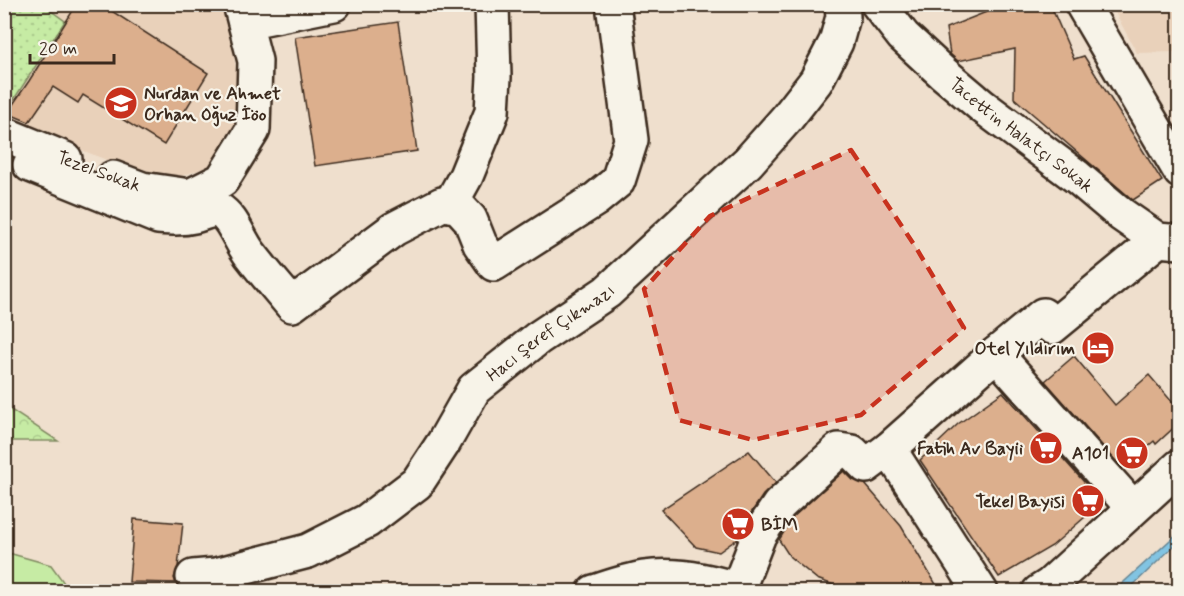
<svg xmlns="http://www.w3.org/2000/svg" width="1184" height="596" viewBox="0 0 1184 596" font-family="Mynerve,sans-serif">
<defs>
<pattern id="grass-dots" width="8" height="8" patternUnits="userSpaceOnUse" patternTransform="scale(1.5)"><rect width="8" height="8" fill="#c6eba4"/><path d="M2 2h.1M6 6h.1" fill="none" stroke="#abca8d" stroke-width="1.8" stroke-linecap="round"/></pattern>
<pattern id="forest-crowns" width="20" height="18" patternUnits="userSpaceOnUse" patternTransform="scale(1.5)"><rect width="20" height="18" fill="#c6eba4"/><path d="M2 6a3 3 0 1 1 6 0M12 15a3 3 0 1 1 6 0" fill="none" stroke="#abca8d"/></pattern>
</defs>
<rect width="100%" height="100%" fill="#efdfcd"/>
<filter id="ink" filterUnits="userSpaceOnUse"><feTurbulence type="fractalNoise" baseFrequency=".0167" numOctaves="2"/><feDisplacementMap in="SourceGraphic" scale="12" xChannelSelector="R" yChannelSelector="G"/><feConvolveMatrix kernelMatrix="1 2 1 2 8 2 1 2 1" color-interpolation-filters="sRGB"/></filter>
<g filter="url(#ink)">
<g fill="#e9d1ba">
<path d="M 4,5 L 224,5 L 229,19 L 238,88 L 236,120 L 230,140 L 211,166 L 181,176 L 158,173 L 109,161 L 5,119 Z"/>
<path d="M 1111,5 L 1179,5 L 1179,65 L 1174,52 L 1137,53 Z"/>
</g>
<path fill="url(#grass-dots)" stroke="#808a61" stroke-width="1.5" d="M 5,5 L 43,5 L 65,21 L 5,113 Z"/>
<path fill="url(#forest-crowns)" stroke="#808a61" stroke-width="1.5" d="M 4,406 L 5,406 L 58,441 L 5,441 Z"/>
<path fill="#c6eba4" stroke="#808a61" stroke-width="1.5" d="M 5,552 L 51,565 L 67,587 L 62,591 L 5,591 Z"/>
<path fill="#82c4e2" stroke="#668694" stroke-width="1.5" d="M 1179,532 L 1179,541 L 1127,591 L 1114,591 Z"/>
<g fill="#dcaf8d" stroke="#3b2a1e" stroke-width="1.5">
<path d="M 77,4 L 101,4 L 208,73 L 164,145 L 83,95 L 78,103 L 53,87 L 29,122 L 7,113 L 29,81 Z"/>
<path d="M 988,4 L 1050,4 L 1074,59 L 1084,56 L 1162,181 L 1133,200 L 1014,98 L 1015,49 L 958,61 L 950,54 L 946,28 L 989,11 Z"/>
<path d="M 398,22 L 417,151 L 315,166 L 295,37 Z"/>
<path d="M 1074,356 L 1115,405 L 1149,375 L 1179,410 L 1179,423 L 1156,444 L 1154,441 L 1122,468 L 1045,381 Z"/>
<path d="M 1003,392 L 1093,492 L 1092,493 L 1101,503 L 1052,546 L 999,577 L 920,460 L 958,424 Z"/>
<path d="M 749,451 L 776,483 L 763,495 L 743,525 L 737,539 L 719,552 L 696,547 L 661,510 Z"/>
<path d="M 844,471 L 853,480 L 865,484 L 901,526 L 940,591 L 850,591 L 817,579 L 790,557 L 779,540 L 793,517 Z"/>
<path d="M 134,519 L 183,523 L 178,567 L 174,578 L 176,583 L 129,582 Z"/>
</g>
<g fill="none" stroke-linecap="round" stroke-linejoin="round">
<g stroke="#3b2a1e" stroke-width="38">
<g id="minor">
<path id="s1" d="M 878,4 L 903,36 L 943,73 L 982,106 L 1077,177 L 1122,215 L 1158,240 L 1180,242"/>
<path d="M 1082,4 L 1180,171"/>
<path d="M 245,22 L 334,4"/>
<path d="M 4,134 L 65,159"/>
<path d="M 30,165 L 158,217 C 170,218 182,219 194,216 C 202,214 209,210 218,209 C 234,219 238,238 250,254 C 263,271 278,288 292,305 L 394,229 L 442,204 L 458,206 L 470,219 L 480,244 L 494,264 L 596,199 L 618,181 L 631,140 L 613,4"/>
<path d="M 113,178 L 142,189 L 190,196 L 222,180 L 253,130 L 255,61 L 240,4"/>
<path d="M 450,205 L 466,176 L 492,112 L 494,77 L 492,4"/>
<path d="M 996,354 L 1043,315 L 1052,327 L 1158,240"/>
<path id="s2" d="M 193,577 L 216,575 L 308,551 L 367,521 L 417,483 L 444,442 L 474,389 L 538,338 L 607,292 L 748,162 L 787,118 L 816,81 L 836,42 L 843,17 L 842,4"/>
<path d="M 738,589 L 759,535 L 779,505 L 839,450 L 852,452 L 866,466 L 889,449"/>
<path d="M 594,592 C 610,587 627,581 644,578 C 676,573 713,581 744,592"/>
<path d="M 981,592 L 889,449 L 996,354 L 1133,508"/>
<path d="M 1039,592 L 1050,585 L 1180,466"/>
</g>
</g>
<use href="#minor" stroke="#f7f3e8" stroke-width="33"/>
</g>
</g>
<path fill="#c8321e" fill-opacity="0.2" stroke="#c8321e" stroke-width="4.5" stroke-dasharray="12 8" stroke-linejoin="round" d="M 851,150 L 915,246 L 964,328 L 861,415 L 753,440 L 679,420 L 644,289 L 710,216 Z"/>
<defs>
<g id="school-disc" transform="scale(1.725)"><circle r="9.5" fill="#c8321e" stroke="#f7f3e8"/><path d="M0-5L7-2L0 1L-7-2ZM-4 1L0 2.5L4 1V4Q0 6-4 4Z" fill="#fff"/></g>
<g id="hotel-disc" transform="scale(1.725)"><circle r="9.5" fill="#c8321e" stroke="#f7f3e8"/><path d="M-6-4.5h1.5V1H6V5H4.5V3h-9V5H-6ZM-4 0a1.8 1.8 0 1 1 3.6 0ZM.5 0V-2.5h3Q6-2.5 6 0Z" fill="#fff"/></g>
<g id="supermarket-disc" transform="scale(1.725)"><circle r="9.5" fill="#c8321e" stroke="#f7f3e8"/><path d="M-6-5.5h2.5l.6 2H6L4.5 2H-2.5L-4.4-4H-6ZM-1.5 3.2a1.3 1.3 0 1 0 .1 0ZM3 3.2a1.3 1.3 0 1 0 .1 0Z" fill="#fff"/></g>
</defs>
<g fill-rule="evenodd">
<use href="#school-disc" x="121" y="103"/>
<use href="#hotel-disc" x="1098" y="348"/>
<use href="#supermarket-disc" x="1046" y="448"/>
<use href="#supermarket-disc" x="1132" y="453"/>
<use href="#supermarket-disc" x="1088" y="501"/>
<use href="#supermarket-disc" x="738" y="524"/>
</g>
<g text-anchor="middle" stroke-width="4.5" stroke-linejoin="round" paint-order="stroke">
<g font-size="18" font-weight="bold" fill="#3b2a1e" stroke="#f7f3e8" text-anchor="end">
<text x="144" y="99" text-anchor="start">Nurdan ve Ahmet<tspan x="144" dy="21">Orhan Oğuz İöo</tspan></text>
<text x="1075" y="354">Otel Yıldırım</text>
<text x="1023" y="454">Fatih Av Bayii</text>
<text x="1109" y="459">A101</text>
<text x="1065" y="507">Tekel Bayisi</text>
<text x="761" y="530" text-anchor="start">BİM</text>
</g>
<g font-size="18" fill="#3b2a1e" stroke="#f7f3e8">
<text dy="6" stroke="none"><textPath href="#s1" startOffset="195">Tacettin Halatçı Sokak</textPath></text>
<text transform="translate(99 171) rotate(20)" y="6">Tezel Sokak</text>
<text dy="6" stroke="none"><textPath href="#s2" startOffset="452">Hacı Şeref Çıkmazı</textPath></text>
</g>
</g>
<rect width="1184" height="596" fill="none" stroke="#f7f3e8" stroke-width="24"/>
<rect x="12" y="12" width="1160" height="572" fill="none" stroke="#3b2a1e" stroke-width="2" filter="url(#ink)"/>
<path d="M30 54v9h84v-9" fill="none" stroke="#3b2a1e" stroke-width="3"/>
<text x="39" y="54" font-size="18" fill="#3b2a1e" stroke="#f7f3e8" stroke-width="4.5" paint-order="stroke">20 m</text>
</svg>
